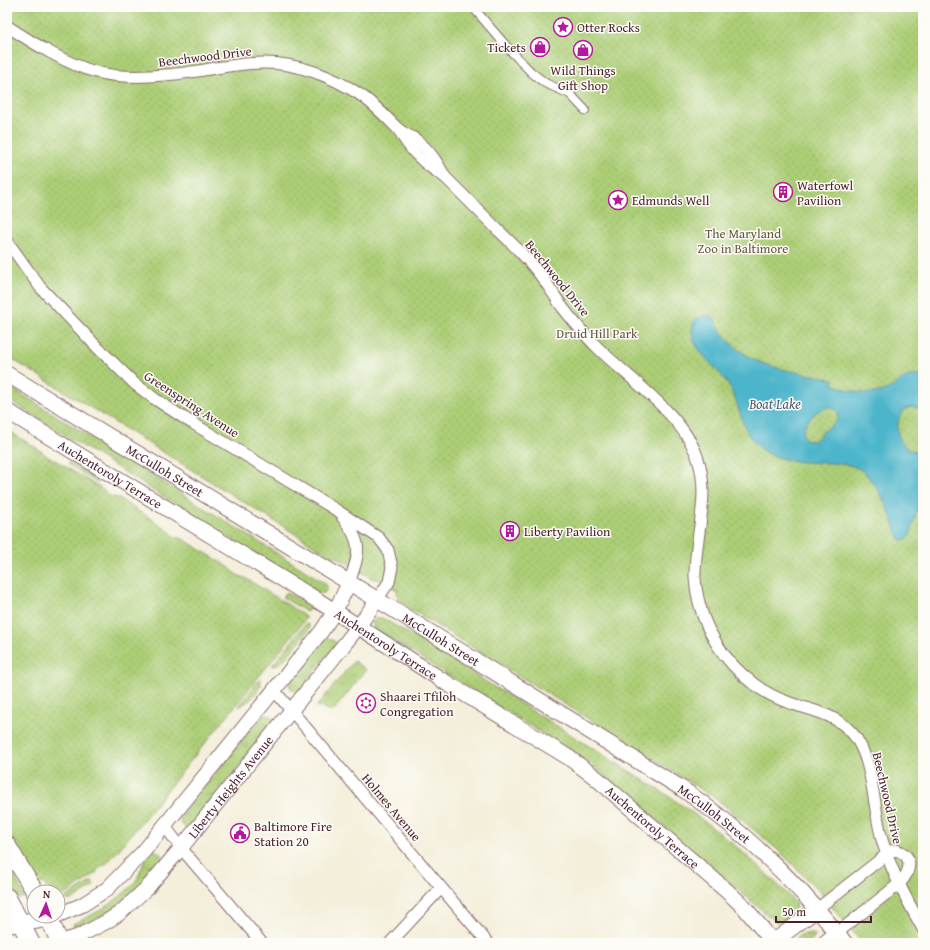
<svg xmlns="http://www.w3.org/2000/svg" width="930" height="950" viewBox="0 0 930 950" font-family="'Gentium Book Plus',serif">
<defs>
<pattern id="grass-tufts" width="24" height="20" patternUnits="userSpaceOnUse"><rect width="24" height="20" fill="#acce76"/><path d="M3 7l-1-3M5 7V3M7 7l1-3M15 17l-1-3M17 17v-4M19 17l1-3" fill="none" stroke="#96b066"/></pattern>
<pattern id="park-dots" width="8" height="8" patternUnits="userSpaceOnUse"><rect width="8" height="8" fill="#acce76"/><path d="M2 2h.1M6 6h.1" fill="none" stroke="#96b066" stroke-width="1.8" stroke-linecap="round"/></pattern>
</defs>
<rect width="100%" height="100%" fill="#fdfcf7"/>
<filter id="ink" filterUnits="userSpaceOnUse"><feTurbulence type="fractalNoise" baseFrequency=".025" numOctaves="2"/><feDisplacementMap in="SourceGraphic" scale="8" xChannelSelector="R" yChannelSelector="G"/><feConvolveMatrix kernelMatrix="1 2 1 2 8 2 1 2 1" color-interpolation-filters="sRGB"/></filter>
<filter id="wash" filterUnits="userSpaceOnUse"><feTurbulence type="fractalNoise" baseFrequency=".012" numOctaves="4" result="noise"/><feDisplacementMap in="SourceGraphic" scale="16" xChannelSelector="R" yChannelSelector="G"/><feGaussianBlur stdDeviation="0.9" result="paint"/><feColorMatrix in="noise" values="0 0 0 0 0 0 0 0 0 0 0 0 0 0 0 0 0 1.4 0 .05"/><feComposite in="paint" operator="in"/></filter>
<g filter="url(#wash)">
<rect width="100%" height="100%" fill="#f4efdb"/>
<g fill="url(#grass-tufts)" stroke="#7b7650">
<path d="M 73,460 L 99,475 L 98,483 L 68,464 Z"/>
<path d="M 286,593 L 288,593 L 308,606 L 310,608 L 307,612 L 282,597 Z"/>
<path d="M 308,624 L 310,628 C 302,637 284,666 272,666 L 305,625 Z"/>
<path d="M 326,637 L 337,643 L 298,692 L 292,690 L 289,685 L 290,681 Z"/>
<path d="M 354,661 L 366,670 L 333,711 L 317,706 Z"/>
<path d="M 260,679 L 261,686 L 251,699 L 239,707 Z"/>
<path d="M 266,714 L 273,717 L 274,722 L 272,725 L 190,826 L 187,827 L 182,825 L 180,822 L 180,817 L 262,716 Z"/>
<path d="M 154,850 C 158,851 162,854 162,858 C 159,865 153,870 148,876 C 126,901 106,915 76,930 L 73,924 C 96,914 118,901 135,882 C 142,873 143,854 154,850 Z"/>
<path d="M 7,862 L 25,897 L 19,899 L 7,875 Z"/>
<path d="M 92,881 L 94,886 L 74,899 L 67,901 L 65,898 Z"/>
<path d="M 812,933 L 815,935 L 815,937 L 807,943 L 794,943 C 796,934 804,934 812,933 Z"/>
</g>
<g fill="url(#park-dots)" stroke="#7b7650">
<path d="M 7,7 L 923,7 L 923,943 L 862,943 L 820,892 L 778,850 L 719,801 L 634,747 L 404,605 L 398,600 L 397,590 L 377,579 L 373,579 L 337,557 L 331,556 L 7,356 Z"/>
<path d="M 7,385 L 325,583 L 327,586 L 327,590 L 324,593 L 320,593 L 294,578 L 7,399 Z"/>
<path d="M 7,430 L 41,451 L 48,457 L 55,460 L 105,491 L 110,496 L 118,498 L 167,529 L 174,536 L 183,539 L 227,566 L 237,575 L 245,578 L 290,606 C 295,611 302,612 306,617 L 304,621 L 121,847 L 106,864 L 99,868 L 95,874 L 65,895 L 58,894 L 58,892 C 52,892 46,888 43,883 L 40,884 L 32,880 L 7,832 Z"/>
<path d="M 376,618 L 382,618 L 411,635 L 653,786 C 697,814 739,846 776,883 C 783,890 793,897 796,906 C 794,914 784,922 776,922 L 588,762 L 373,628 L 373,621 Z"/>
</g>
<path fill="#4db5cb" stroke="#4c6a7b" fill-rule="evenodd" d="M 707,315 L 713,317 C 717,323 720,330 724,335 C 753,372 794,369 835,380 L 833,384 C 851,392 871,398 890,388 C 905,379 902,374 923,376 L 923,409 L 910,407 L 903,410 C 897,420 894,437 905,446 C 910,451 917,452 923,455 L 923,503 L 917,509 L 910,536 L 907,539 L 902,540 L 900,539 C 891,519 885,495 870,479 C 867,475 863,471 859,469 C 851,464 841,464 832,463 C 808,462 778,464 759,447 C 741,432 741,407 730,388 C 722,372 707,362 698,348 C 689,335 689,317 707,315 ZM 827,407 L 833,408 L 838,412 C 839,422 833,424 826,429 C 818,435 814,448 803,436 C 803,422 814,412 827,407 Z"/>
</g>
<g filter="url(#ink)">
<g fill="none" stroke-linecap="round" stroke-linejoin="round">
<g stroke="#866869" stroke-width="10">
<path id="pedestrian" d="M 477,12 L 508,48 L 531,72 L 545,83 L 570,94 L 585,110"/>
</g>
<g stroke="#866869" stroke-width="13">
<g id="minor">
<path d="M 7,26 C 33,43 66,64 96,72 C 118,78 143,77 165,75 C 198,73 231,63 264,63 C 297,63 332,76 359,94 C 373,103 385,116 397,128 C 402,133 409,135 415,139 C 429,149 437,162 445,177"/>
<path d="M 399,130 C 411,152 424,164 445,177 C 463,195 481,213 499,231 C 514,245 529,260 541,276 C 549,286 555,297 563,308 C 573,321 585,335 597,347 C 629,379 684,415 698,459 C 711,498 694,538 695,577 C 696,595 702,617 710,632 C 726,664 756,692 790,703 C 813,711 836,714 853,734 C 874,759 873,811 883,843 C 892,873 908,902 923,929"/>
<path d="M 7,241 L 40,287 L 98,348 L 135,384 L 155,399 L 184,418 L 338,511 L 379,538 L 388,550 L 392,567 L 389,582 L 377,600"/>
<path d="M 343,518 C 364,544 359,554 349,583"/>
<path d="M 274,690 L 488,943"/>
<path d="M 165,826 L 181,848 L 262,943"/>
<path d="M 817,909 L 891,851 L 896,850 C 915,856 910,872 900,883 L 837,933"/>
<path d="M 390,943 L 441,888"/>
</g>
</g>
<g stroke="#866869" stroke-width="16">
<g id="tertiary">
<path d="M 58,915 L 82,905 L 107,889 L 144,851 L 321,632 L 335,611 L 349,583"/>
<path id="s1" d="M 60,942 L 77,937 L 106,922 L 120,913 L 148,887 L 181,848 L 343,646 L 358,627 L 377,600"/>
</g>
</g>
<g stroke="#866869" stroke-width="17">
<g id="secondary">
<path id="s2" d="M 7,374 L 404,616 L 681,788 C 744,831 798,883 845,943"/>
<path id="s3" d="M 7,411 L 317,600 L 445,682 L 568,757 L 595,777 L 728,892 L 744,907 L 774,943"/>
<path d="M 772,943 L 817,909"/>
<path d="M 825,943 L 837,933"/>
</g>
</g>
<g stroke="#866869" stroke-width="19">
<g id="primary">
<path d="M 7,845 L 35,892"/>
<path d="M 7,897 L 31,943"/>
<path d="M 48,916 L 60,943"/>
<path d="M 7,924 L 21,923 L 49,918"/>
</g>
</g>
<use href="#pedestrian" stroke="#fff" stroke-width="8"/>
<use href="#minor" stroke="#fff" stroke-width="11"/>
<use href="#tertiary" stroke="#fff" stroke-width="14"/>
<use href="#secondary" stroke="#fff" stroke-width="15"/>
<use href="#primary" stroke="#fff" stroke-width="17"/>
</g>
</g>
<defs>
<g id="sight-ring" transform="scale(1)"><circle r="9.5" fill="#fdfcf7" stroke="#b5179e" stroke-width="1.5"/><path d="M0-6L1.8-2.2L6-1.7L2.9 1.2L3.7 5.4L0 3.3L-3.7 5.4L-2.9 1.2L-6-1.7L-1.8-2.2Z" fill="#b5179e"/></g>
<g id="shop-ring" transform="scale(1)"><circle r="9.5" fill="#fdfcf7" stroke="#b5179e" stroke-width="1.5"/><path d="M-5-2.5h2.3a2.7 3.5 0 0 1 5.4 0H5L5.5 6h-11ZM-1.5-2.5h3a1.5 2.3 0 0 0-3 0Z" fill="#b5179e"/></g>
<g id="building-ring" transform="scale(1)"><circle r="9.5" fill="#fdfcf7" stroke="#b5179e" stroke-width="1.5"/><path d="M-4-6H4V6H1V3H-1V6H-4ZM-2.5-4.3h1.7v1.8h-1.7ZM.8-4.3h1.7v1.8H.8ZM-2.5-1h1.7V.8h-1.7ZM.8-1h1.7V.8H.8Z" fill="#b5179e"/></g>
<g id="synagogue-ring" transform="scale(1)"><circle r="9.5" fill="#fdfcf7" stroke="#b5179e" stroke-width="1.5"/><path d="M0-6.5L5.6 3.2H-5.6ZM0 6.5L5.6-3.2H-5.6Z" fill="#b5179e"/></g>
<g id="civic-ring" transform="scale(1)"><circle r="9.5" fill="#fdfcf7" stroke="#b5179e" stroke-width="1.5"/><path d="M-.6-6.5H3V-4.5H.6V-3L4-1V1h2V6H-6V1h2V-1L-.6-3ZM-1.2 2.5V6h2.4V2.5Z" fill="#b5179e"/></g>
</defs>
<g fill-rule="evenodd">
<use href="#sight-ring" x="563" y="27"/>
<use href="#shop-ring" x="540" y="47"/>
<use href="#shop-ring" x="583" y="50"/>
<use href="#building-ring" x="783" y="192"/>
<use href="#sight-ring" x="618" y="200"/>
<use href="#building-ring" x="510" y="531"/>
<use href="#synagogue-ring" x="366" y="703"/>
<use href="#civic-ring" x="240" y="833"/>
</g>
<g text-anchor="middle" stroke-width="3" stroke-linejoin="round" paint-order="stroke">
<g font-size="13" fill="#4a1f2b" stroke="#fdfcf7" text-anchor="start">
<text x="577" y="32">Otter Rocks</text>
<text x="526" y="52" text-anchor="end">Tickets</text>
<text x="583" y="75" text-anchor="middle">Wild Things<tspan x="583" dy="15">Gift Shop</tspan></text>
<text x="797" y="190">Waterfowl<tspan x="797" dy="15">Pavilion</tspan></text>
<text x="632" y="205">Edmunds Well</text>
<text x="524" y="536">Liberty Pavilion</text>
<text x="380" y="701">Shaarei Tfiloh<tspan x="380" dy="15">Congregation</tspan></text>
<text x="254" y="831">Baltimore Fire<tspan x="254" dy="15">Station 20</tspan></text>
</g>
<g font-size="13" fill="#4a1f2b" stroke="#fdfcf7">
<text transform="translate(205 56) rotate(-7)" y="5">Beechwood Drive</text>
<text transform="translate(558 278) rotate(51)" y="5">Beechwood Drive</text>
<text transform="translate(192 404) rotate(33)" y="5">Greenspring Avenue</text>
<text dy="5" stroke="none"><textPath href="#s2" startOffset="185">McCulloh Street</textPath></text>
<text dy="5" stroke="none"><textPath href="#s3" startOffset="121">Auchentoroly Terrace</textPath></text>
<text dy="5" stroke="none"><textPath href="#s2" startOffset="509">McCulloh Street</textPath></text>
<text dy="5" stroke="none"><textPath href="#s3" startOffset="445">Auchentoroly Terrace</textPath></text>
<text dy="5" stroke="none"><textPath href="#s1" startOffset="235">Liberty Heights Avenue</textPath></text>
<text transform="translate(888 798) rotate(77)" y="5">Beechwood Drive</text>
<text transform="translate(392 807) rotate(50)" y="5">Holmes Avenue</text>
<text dy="5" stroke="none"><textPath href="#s2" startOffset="833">McCulloh Street</textPath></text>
<text dy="5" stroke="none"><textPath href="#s3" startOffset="769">Auchentoroly Terrace</textPath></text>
</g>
<g font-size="13" fill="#675442" stroke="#fdfcf7">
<text x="743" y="238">The Maryland<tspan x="743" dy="15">Zoo in Baltimore</tspan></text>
<text x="597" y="338">Druid Hill Park</text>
</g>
<g font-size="14" font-style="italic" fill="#4b5b6b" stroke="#fdfcf7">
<text x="775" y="409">Boat Lake</text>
</g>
</g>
<rect width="930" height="950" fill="none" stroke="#fdfcf7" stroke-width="24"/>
<g transform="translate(46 904) rotate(3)"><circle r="19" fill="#fdfcf7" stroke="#b5a4a5"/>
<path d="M0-3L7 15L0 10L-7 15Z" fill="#b5179e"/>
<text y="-6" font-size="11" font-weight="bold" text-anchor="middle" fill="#4a1f2b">N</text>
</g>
<path d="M776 916v6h95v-6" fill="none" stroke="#4a1f2b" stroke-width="2"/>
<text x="782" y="916" font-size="12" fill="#4a1f2b" stroke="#fdfcf7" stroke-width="3" paint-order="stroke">50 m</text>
</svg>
